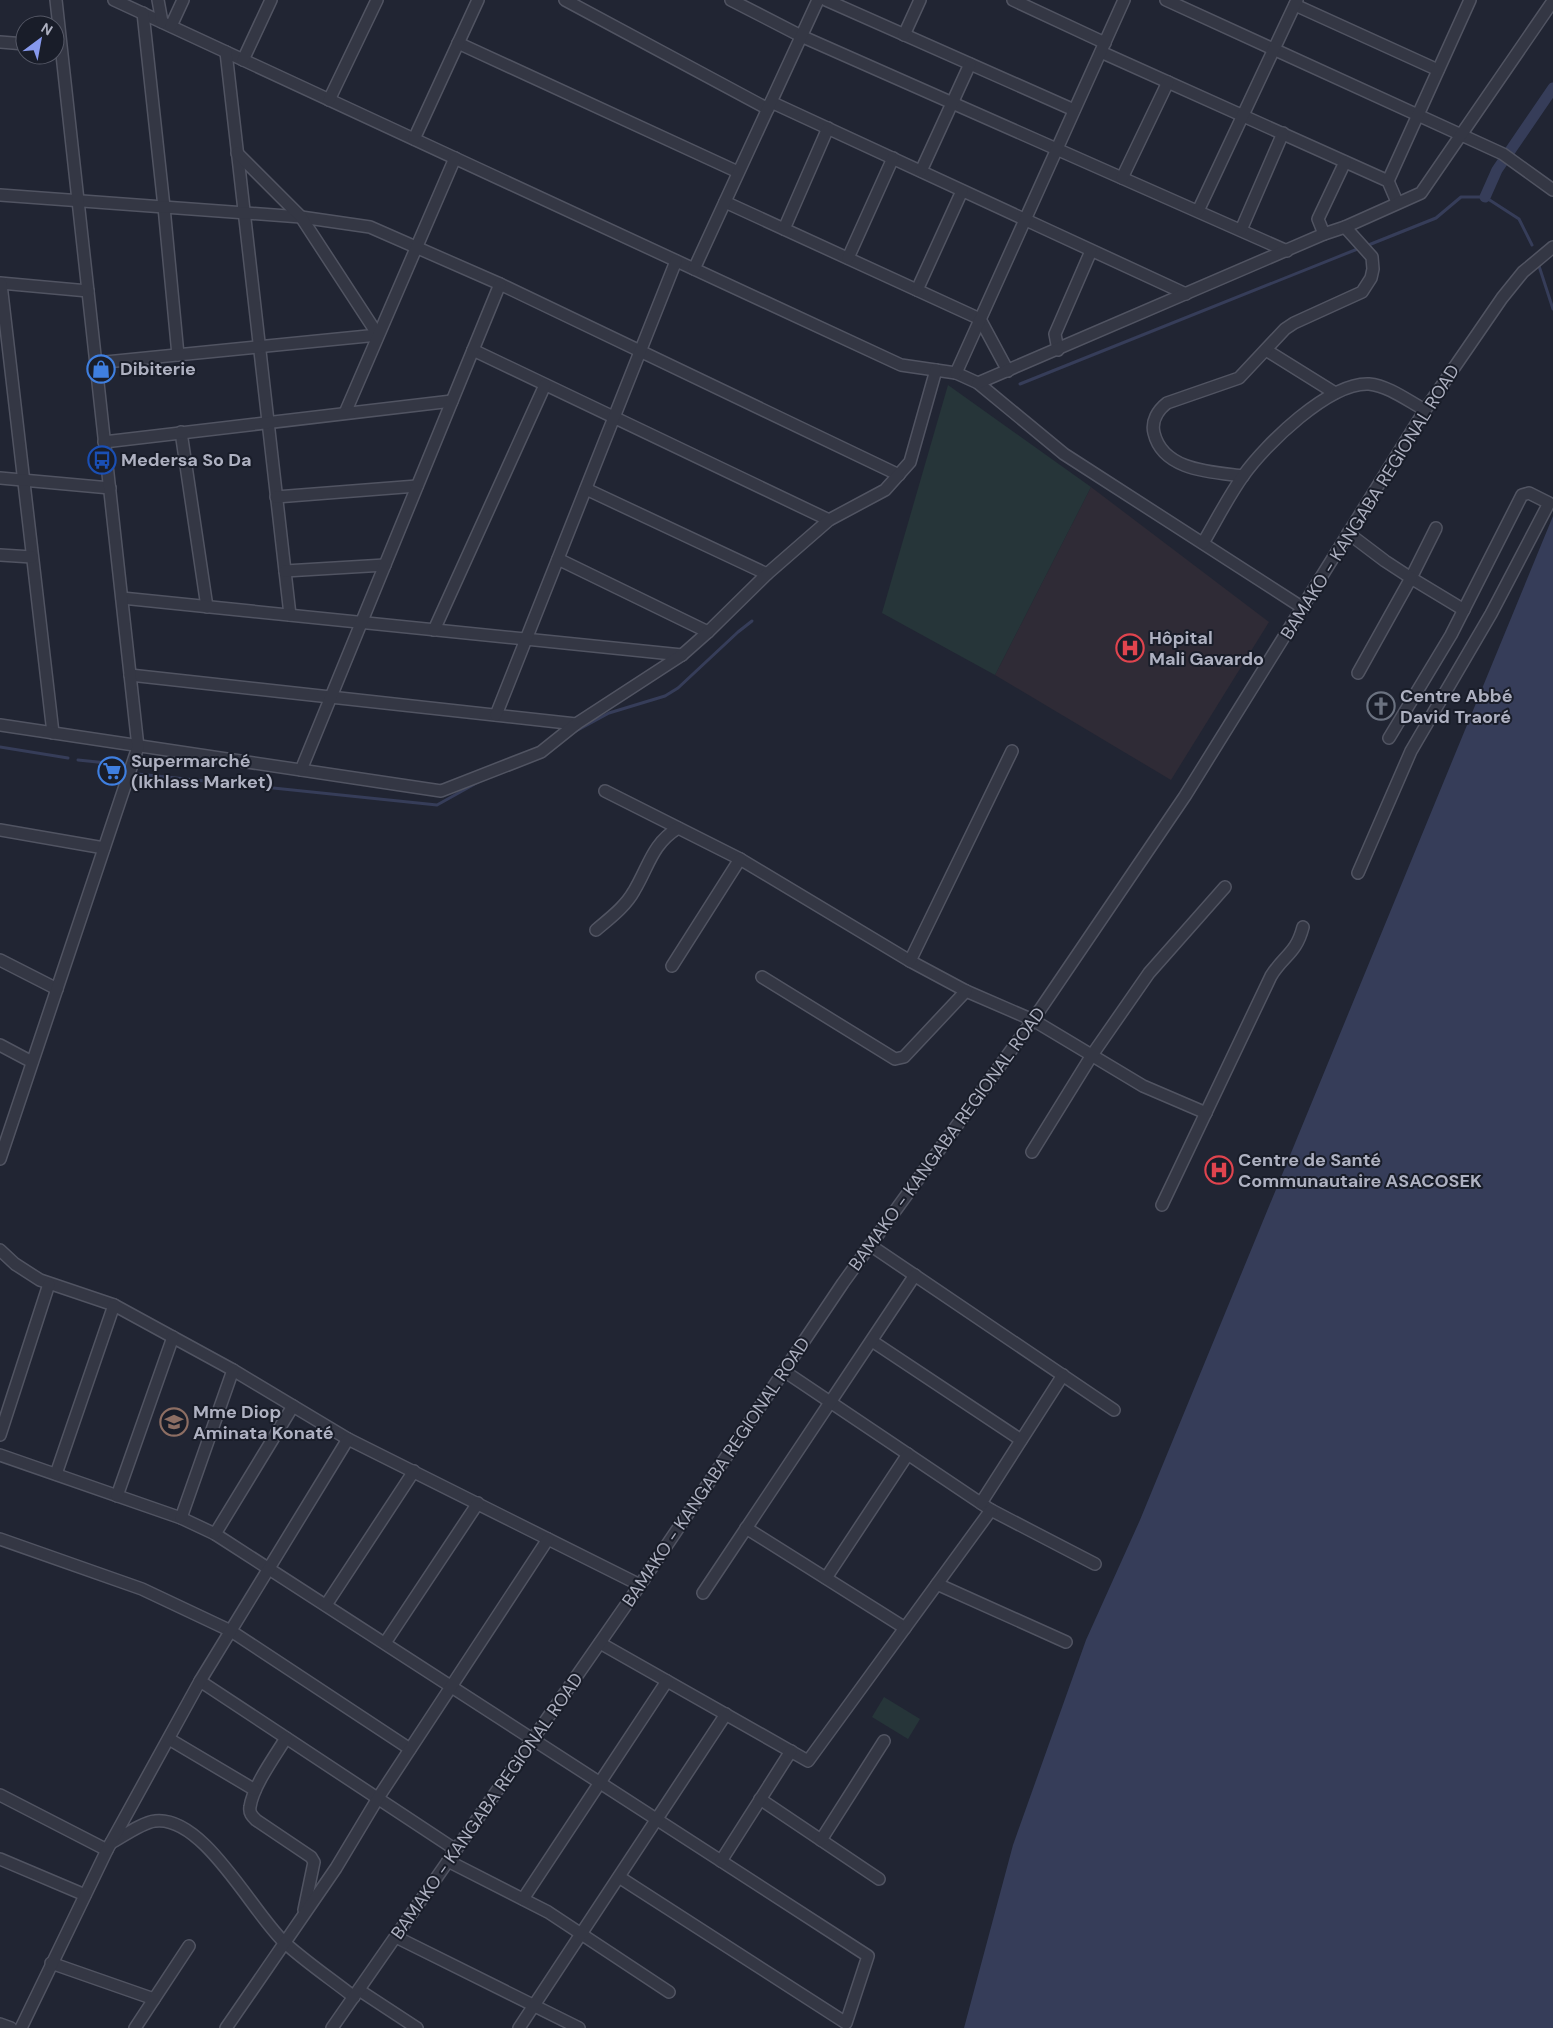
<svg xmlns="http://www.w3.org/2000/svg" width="1553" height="2028" viewBox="0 0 1553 2028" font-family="'DM Sans',sans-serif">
<rect width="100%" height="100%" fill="#212533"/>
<path fill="#2f2b36" d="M 1091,487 L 1269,622 L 1171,780 L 995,675 Z"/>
<g fill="#263539">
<path d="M 948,385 L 1091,487 L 995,675 L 882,613 Z"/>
<path d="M 884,1697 L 920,1719 L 908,1739 L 872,1717 Z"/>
</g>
<path fill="#363d59" d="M 1553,516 L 1553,2028 L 964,2028 L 1013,1845 L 1086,1640 L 1140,1520 Z"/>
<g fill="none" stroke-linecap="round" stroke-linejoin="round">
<g stroke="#363d59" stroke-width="3">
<path d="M 1366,246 L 1436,218 L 1461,197 L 1485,197 L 1519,219 L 1532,245"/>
<path d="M 1539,266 L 1553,309"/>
<path d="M 1020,384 L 1360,248"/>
<path d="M 574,732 L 609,713 L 665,696 L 678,688 L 738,632 L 752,621"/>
<path d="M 0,747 L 68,758"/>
<path d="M 78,760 L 107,763 L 123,767"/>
<path d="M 138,774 L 437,805 L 480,781"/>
</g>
<path stroke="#363d59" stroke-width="11" d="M 1485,197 L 1497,170 L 1553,88"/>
<g stroke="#515462" stroke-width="14">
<g id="minor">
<path d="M 114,0 L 901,365 L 956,373 L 978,383 L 1064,454 L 1303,608"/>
<path d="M 158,0 L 162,22"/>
<path d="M 565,0 L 768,109"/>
<path d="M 731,0 L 801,36 L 1287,251"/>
<path d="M 826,0 L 1074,110"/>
<path d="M 1013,0 L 1105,43"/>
<path d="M 1166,0 L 1503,154 L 1553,190"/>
<path d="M 1295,5 L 1438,70"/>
<path d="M 143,13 L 164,207 L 178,355"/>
<path d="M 171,26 L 183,0"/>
<path d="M 904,35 L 920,0"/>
<path d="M 0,42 L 25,44"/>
<path d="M 458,43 L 738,172"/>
<path d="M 226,52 L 290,615"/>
<path d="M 1101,52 L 1388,181 L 1397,202"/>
<path d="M 243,60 L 271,0"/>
<path d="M 329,100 L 377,0"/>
<path d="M 771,102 L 1186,294"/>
<path d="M 414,139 L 478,0"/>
<path d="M 921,171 L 970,64"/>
<path d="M 1122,178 L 1168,82"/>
<path d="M 1388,181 L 1470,0"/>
<path d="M 0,195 L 301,217 L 370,227 L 500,284 L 899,475"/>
<path d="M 725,202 L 980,319 L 1008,371"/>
<path d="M 1198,211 L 1297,0"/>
<path d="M 784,229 L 828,128"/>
<path d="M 1241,230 L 1283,133"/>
<path d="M 1324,234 L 1318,219 L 1345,162"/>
<path d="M 848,258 L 893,158"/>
<path d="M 694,269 L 818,0"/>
<path d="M 0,283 L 88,291"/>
<path d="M 1,284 L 53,733"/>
<path d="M 917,290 L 962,191"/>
<path d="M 473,350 L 829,520"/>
<path d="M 1058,350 L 1055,334 L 1091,251"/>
<path d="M 1266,350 L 1335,393"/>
<path d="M 96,363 L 378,335 L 301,217 L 237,153"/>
<path d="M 956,373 L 1124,0"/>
<path d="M 978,383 L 1324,234 L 1345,227 L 1421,193 L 1553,1"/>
<path d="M 345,413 L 455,158"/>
<path d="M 181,432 L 207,607"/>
<path d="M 104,442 L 452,401"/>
<path d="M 1243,476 C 1212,472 1163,471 1154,433 C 1151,421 1158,410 1167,403 L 1239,378 L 1285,329 L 1294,323 L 1362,292 L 1371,278 L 1373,269 L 1372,257 L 1345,227"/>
<path d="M 0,478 L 110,488"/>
<path d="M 586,489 L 767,574"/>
<path d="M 276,497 L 417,486"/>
<path d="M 1436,528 L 1411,578 L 1464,610"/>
<path d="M 1348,533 L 1385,561 L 1411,578 L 1358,673"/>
<path d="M 1203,543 C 1216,521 1228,497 1243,476 C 1265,445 1329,382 1369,384 C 1389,386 1408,401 1425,410"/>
<path d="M 0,555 L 32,557"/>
<path d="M 558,559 L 708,632"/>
<path d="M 285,571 L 385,565"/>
<path d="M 122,598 L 682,655"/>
<path d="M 434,630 L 545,385"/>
<path d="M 130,675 L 576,724"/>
<path d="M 496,715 L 676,261"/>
<path d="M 0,725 L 441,791 L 541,752 L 576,724 L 682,655 L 708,632 L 767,574 L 829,520 L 885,490 L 910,462 L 936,370"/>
<path d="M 301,770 L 500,284"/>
<path d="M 605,791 L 740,859 L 910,961 L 966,991 L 1033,1020 L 1143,1086 L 1206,1113"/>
<path d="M 0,830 L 104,848"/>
<path d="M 1358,873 L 1411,751 L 1491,614 L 1549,503 L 1529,493 L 1522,495 L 1451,635 L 1389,738"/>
<path d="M 596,930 C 610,918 625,907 634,891 C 649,866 652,844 678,828"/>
<path d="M 0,960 L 57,989"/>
<path d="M 910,961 L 1012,751"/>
<path d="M 672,966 L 740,859"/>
<path d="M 762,977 L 895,1059 L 904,1057 L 966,991"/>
<path d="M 0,1045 L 32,1062"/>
<path d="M 1032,1152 L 1092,1055 L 1149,973 L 1225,887"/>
<path d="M 0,1159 L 138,747 L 56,0"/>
<path d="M 1162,1205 L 1271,976 C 1284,955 1296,954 1303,927"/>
<path d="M 870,1245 L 1114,1410"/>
<path d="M 0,1250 L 15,1264 L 40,1280 L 114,1305 L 233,1370 L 348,1439 L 640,1585"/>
<path d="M 872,1341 L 1021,1440"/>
<path d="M 784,1371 L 991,1510 L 1095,1564"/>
<path d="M 0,1435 L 49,1284"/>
<path d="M 0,1455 L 181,1518 L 215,1534 L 868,1956 L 846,2023 L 619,1877"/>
<path d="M 56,1474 L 114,1305"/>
<path d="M 117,1496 L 173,1337"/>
<path d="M 981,1503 L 1063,1375"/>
<path d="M 181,1518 L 233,1370"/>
<path d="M 746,1528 L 905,1628"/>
<path d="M 215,1534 L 293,1406"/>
<path d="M 0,1539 L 142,1589 L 231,1631 L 410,1749"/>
<path d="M 826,1578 L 908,1454"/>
<path d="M 937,1584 L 1066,1642"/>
<path d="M 703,1593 L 915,1275"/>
<path d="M 326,1605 L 414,1471"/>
<path d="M 385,1643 L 478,1503"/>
<path d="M 600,1643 L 808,1761 L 991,1510"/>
<path d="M 200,1681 L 456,1850"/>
<path d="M 286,1738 C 275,1756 253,1786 250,1807 C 249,1813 252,1816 256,1820 L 311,1857 L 314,1862 L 304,1910"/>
<path d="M 169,1739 L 255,1790"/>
<path d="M 0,1795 L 107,1850"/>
<path d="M 760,1799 L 879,1879"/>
<path d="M 821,1840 L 884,1741"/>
<path d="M 111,1843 C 122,1837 143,1822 155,1821 C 204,1815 253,1914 285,1943 C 306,1962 331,1979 354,1997"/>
<path d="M 0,1859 L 85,1895"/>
<path d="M 448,1861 L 548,1912 L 669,1992"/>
<path d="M 721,1861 L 791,1751"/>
<path d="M 523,1899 L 667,1681"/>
<path d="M 396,1937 L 579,2028"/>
<path d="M 51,1963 L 154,1999"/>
<path d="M 359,1990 L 417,2028"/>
<path d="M 0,2024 L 11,2028"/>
<path d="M 21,2028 L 107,1850 L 200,1681 L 348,1439"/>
<path d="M 135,2028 L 189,1946"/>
<path d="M 226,2028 L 336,1868 L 378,1798 L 548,1539"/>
<path d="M 332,2028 L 640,1585 L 843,1283 L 1033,1020 L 1185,796 L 1425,410 L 1502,298 L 1523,272 L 1553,247"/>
<path d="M 519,2028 L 726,1714"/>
</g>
</g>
<use href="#minor" stroke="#343744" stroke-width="11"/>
</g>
<defs>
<g id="shop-ring" transform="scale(1.4375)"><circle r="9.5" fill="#191d29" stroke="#3f7fe0" stroke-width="1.5"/><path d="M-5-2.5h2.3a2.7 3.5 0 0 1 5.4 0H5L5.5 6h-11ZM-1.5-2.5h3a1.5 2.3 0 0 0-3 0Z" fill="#3f7fe0"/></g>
<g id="bus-ring" transform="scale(1.4375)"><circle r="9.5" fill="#191d29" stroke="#1a4fb4" stroke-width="1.5"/><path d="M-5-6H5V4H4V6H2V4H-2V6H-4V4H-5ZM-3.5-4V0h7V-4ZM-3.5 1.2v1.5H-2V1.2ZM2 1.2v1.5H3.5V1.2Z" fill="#1a4fb4"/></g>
<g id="hospital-ring" transform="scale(1.4375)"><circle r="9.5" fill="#191d29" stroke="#e0444e" stroke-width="1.5"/><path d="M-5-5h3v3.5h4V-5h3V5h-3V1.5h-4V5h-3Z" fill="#e0444e"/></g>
<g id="church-ring" transform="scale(1.4375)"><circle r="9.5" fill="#191d29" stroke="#6b7280" stroke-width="1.5"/><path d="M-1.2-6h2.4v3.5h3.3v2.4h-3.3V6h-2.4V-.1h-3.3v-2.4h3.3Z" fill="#6b7280"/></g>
<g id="supermarket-ring" transform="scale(1.4375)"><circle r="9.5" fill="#191d29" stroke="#3f7fe0" stroke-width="1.5"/><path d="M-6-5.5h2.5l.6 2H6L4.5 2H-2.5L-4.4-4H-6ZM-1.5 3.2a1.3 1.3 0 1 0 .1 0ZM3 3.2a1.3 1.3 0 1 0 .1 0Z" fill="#3f7fe0"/></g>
<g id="school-ring" transform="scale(1.4375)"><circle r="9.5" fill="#191d29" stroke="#8d6e63" stroke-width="1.5"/><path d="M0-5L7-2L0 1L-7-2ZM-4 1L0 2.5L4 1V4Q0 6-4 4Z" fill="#8d6e63"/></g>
</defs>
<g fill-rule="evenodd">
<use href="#shop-ring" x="101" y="369"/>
<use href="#bus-ring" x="102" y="460"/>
<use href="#hospital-ring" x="1130" y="648"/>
<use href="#church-ring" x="1381" y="706"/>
<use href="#supermarket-ring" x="112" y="771"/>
<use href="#hospital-ring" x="1219" y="1170"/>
<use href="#school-ring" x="174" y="1422"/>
</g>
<g text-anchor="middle" stroke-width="4" stroke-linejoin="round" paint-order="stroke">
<g font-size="18" font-weight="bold" fill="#aeb1c1" stroke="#191d29" text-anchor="start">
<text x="120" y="375">Dibiterie</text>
<text x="121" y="466">Medersa So Da</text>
<text x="1149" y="644">Hôpital<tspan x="1149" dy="21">Mali Gavardo</tspan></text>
<text x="1400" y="702">Centre Abbé<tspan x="1400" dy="21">David Traoré</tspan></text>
<text x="131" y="767">Supermarché<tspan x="131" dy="21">(Ikhlass Market)</tspan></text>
<text x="1238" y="1166">Centre de Santé<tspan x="1238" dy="21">Communautaire ASACOSEK</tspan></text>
<text x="193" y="1418">Mme Diop<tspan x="193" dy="21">Aminata Konaté</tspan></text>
</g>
<g font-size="18" fill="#aeb1c1" stroke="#191d29">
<text transform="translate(1370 502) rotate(-58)" y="6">BAMAKO - KANGABA REGIONAL ROAD</text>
<text transform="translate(947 1139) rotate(-54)" y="6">BAMAKO - KANGABA REGIONAL ROAD</text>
<text transform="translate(716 1472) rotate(-56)" y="6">BAMAKO - KANGABA REGIONAL ROAD</text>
<text transform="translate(487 1806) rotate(-55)" y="6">BAMAKO - KANGABA REGIONAL ROAD</text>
</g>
</g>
<g transform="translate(40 40) rotate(32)"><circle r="24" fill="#191d29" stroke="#555866"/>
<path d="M0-4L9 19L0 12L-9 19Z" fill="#8799ed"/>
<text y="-8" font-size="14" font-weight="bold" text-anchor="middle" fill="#aeb1c1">N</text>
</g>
</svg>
